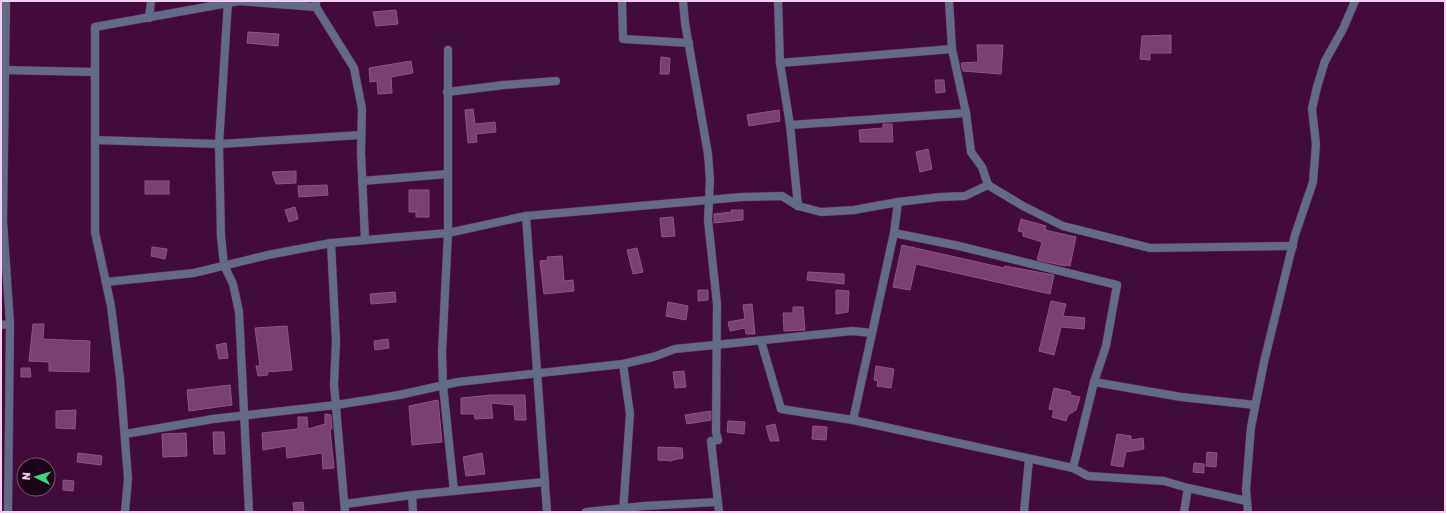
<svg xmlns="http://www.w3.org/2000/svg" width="1446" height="513" viewBox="0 0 1446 513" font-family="Rubik,sans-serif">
<rect width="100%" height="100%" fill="#410b3a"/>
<g fill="#794070" stroke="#8f5585">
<path d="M 396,10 L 398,24 L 376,26 L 373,12 Z"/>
<path d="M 248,32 L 279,34 L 278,46 L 247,43 Z"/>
<path d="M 1171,35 L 1171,53 L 1150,53 L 1150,60 L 1140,59 L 1142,36 Z"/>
<path d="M 977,45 L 1003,45 L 1001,74 L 963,71 L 961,63 L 978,62 Z"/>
<path d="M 661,57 L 670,58 L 669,74 L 660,74 Z"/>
<path d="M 411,61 L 413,73 L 391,77 L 392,93 L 378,94 L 377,81 L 370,82 L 369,68 Z"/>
<path d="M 935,80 L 944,80 L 945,92 L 936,93 Z"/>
<path d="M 473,109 L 475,124 L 495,122 L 496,132 L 476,134 L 477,142 L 468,143 L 465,110 Z"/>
<path d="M 779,110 L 780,121 L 749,126 L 747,115 Z"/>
<path d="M 883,124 L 892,124 L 893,142 L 860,142 L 859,130 L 883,128 Z"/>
<path d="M 928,149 L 932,169 L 920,172 L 916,152 Z"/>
<path d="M 296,171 L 296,183 L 276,184 L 272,172 Z"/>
<rect x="145" y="181" width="24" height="13"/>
<path d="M 327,185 L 328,195 L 299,197 L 298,186 Z"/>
<path d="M 409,190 L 429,190 L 429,217 L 416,217 L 416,212 L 409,212 Z"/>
<path d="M 295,207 L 298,219 L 289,222 L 285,210 Z"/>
<path d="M 731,210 L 743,210 L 743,220 L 714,223 L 714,214 L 732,212 Z"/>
<path d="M 673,217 L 675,236 L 662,237 L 660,218 Z"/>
<path d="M 1021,219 L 1046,226 L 1045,230 L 1076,237 L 1070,266 L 1065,265 L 1065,266 L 1037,260 L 1042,242 L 1023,236 L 1023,232 L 1018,231 Z"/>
<path d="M 902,245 L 1004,268 L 1005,266 L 1054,275 L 1050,294 L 916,264 L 910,290 L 893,287 Z"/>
<path d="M 152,247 L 167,249 L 165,259 L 151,256 Z"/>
<path d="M 637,248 L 643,272 L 633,274 L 627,250 Z"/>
<path d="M 562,256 L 564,281 L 573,280 L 574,291 L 544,294 L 540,261 L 548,260 L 547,257 Z"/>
<path d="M 808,272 L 844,274 L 844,284 L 807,280 Z"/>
<path d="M 698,290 L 708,290 L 708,300 L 698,301 Z"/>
<path d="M 836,290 L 849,291 L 848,312 L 836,314 Z"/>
<path d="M 395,292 L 396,302 L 371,304 L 370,294 Z"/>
<path d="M 1051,301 L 1066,304 L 1063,316 L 1085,318 L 1084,329 L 1061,327 L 1054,355 L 1039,351 Z"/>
<path d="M 668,302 L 688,306 L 686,320 L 666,316 Z"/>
<path d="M 752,304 L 755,334 L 746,334 L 745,328 L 730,331 L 728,322 L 745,319 L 743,305 Z"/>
<path d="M 793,307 L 803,307 L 805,330 L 784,331 L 783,313 L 793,313 Z"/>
<path d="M 33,324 L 44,324 L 43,339 L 90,341 L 89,372 L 49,371 L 49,362 L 29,361 Z"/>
<path d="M 287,326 L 292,370 L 267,372 L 268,375 L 258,376 L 256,366 L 260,366 L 255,328 Z"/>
<path d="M 388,339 L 389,348 L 375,350 L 374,341 Z"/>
<path d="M 226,343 L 228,358 L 219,359 L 216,345 Z"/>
<path d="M 876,366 L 894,369 L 891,388 L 877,386 L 878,381 L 874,380 Z"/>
<path d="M 21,368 L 30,368 L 31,377 L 21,377 Z"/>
<path d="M 684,371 L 686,387 L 675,388 L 673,372 Z"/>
<path d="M 230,385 L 232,405 L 189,411 L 187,390 Z"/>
<path d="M 1054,388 L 1071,392 L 1070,395 L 1080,397 L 1076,410 L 1068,415 L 1066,421 L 1052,417 L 1054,410 L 1049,409 Z"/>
<path d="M 491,395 L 525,395 L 526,420 L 515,420 L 514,405 L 491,403 L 493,418 L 475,419 L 474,414 L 461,414 L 461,398 Z"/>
<path d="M 438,400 L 442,442 L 412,445 L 409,406 Z"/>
<path d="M 76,410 L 75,429 L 56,428 L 56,411 Z"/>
<path d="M 711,411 L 711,420 L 687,424 L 685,415 Z"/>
<path d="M 325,414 L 331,415 L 332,429 L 330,429 L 334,468 L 323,469 L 322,453 L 287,458 L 286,446 L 263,450 L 262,433 L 298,429 L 298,417 L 307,417 L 308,429 L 325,424 Z"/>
<path d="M 728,421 L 745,422 L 744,434 L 727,432 Z"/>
<path d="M 775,424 L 779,441 L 770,441 L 766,426 Z"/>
<path d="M 813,426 L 827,427 L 826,440 L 812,439 Z"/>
<path d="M 213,432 L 224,432 L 225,454 L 214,454 Z"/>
<path d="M 186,433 L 187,456 L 163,457 L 162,434 Z"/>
<path d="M 1117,434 L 1131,436 L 1131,440 L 1143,438 L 1144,449 L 1126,452 L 1123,467 L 1111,465 Z"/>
<path d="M 658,447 L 682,448 L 683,458 L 672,460 L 672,461 L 658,460 Z"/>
<path d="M 1207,452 L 1217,453 L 1216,467 L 1206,466 Z"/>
<path d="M 78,453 L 102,456 L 101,465 L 77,462 Z"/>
<path d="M 482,453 L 485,474 L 466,476 L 463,457 Z"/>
<path d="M 1194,463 L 1204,464 L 1204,473 L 1193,472 Z"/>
<path d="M 63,480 L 74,481 L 73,491 L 63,490 Z"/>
<path d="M 303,502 L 304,512 L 294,512 L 293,503 Z"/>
</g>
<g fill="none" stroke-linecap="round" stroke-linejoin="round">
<g stroke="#5d2b56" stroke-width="9">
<g id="street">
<path d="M 6,1 L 3,221 L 10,324 L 8,512"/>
<path d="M 228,1 L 219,144 L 221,236 L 224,265 L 233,284 L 239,312 L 249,512"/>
<path d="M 316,1 L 316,7 L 354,68 L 362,109 L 361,152 L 365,240"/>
<path d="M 622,1 L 623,39 L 689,43"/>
<path d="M 683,1 L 685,23 L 708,154 L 710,180 L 708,220 L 717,304 L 716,432 L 718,440 L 711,441 L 719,512"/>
<path d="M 778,1 L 780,63 L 790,125 L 798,206"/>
<path d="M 949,1 L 952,49 L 966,113 L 971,152 L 982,167 L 988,185"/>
<path d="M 149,18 L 151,1"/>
<path d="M 448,50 L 448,233 L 442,353 L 443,386 L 454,491"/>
<path d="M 780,63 L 952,49"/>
<path d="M 1,70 L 95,72"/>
<path d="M 447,92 L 504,85 L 556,81"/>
<path d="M 790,125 L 966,113"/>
<path d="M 95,140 L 219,144 L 361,135"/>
<path d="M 362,181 L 448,174"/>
<path d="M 526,216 L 547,512"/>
<path d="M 894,233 L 959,246 L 1117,285 L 1106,346 L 1094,382 L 1073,468"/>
<path d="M 331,243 L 336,341 L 334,384 L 345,512"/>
<path d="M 106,282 L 194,273 L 268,255 L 331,243 L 448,233 L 526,216 L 742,197 L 782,196 L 798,206 L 821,212 L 854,210 L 898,202 L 940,197 L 965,196 L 988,185 L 1023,206 L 1063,226 L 1150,248 L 1293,246"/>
<path d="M 1,325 L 10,324"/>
<path d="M 761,341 L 781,409 L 853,420 L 1073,468 L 1088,476 L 1164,481 L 1188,488 L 1247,501"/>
<path d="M 1094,382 L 1181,397 L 1255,405"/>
<path d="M 853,420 L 894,233 L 898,202"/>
<path d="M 125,434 L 213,419 L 336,405 L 399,395 L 458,382 L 623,364 L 653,357 L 675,349 L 852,331 L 872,333"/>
<path d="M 412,495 L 413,512"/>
<path d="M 345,504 L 412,495 L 545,482"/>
<path d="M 125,512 L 128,478 L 120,378 L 111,306 L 95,232 L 95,27 L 239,1 L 316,7"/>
<path d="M 586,512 L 644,506 L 717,502"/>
<path d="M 623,512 L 630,414 L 623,364"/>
<path d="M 1024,512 L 1029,459"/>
<path d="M 1184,512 L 1188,488"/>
<path d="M 1248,512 L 1246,489 L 1251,427 L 1264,362 L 1295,235 L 1313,182 L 1316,144 L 1312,109 L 1317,87 L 1325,61 L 1343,29 L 1355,1"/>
</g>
</g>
<use href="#street" stroke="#636a86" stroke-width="8"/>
</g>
<rect width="1446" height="513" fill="none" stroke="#f2d1eb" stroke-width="4"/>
<g transform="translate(36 477) rotate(275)"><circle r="19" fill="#1b0618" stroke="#71576c"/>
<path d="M0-3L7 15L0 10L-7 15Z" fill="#3bd77e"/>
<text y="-6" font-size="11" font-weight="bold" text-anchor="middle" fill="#f2d1eb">N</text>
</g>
</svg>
